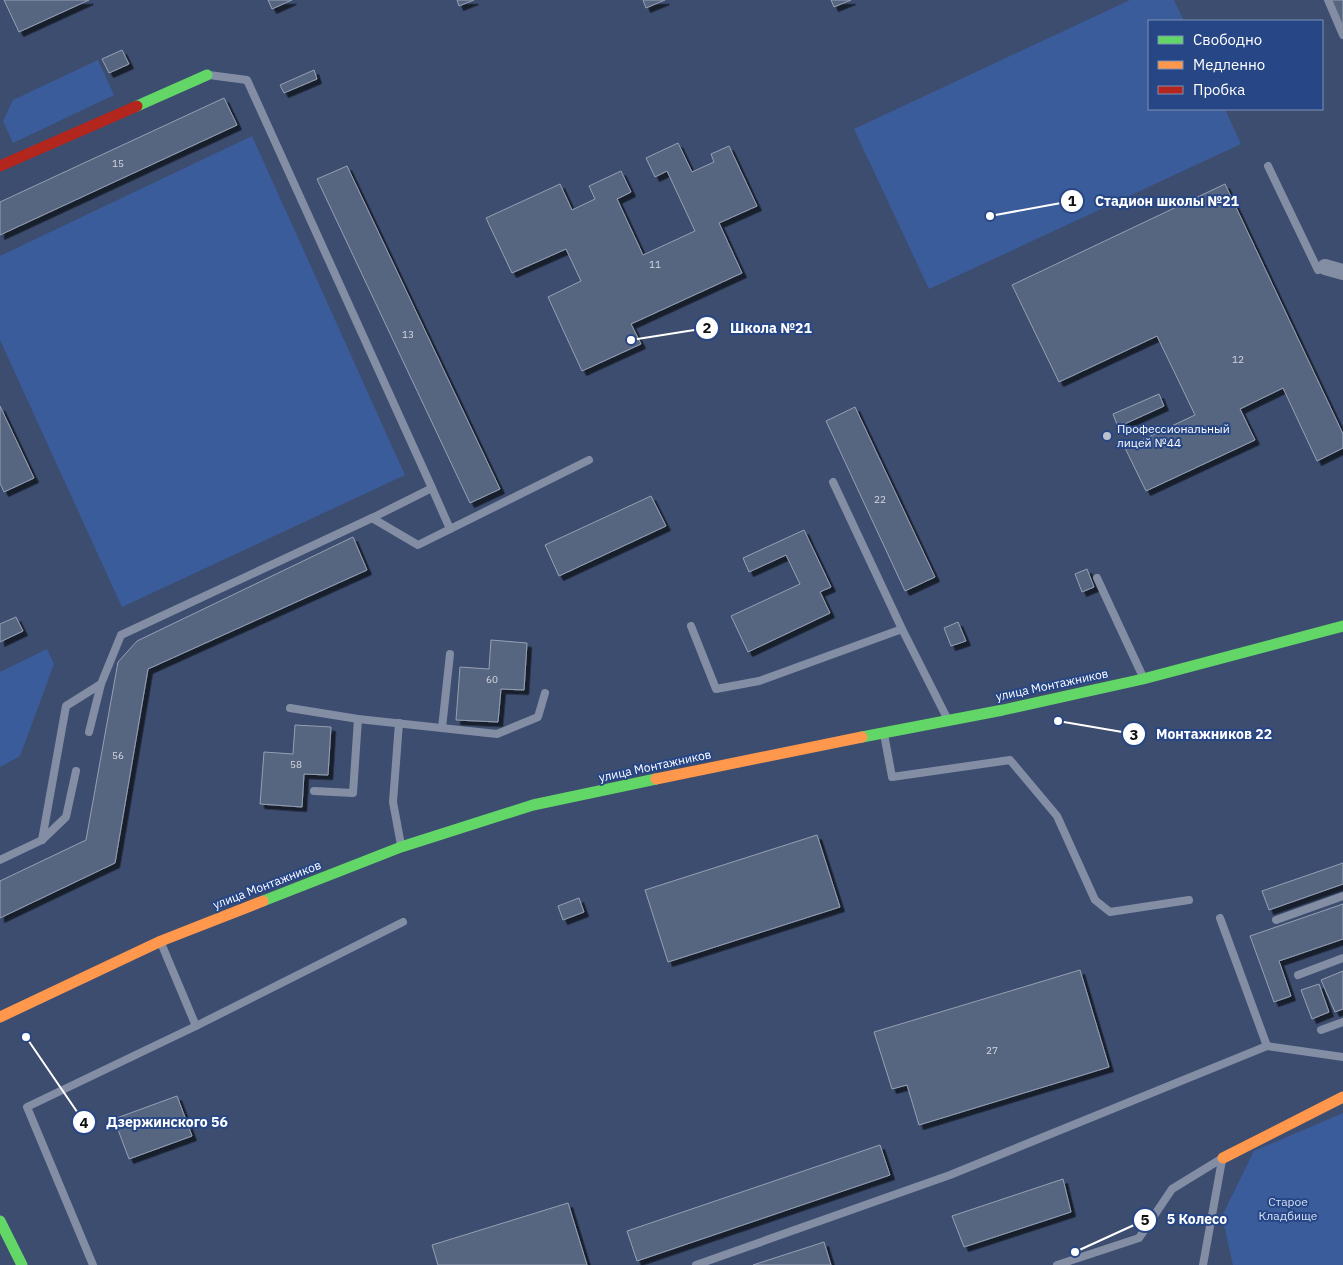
<svg xmlns="http://www.w3.org/2000/svg" width="1343" height="1265" viewBox="0 0 1343 1265" font-family="'IBM Plex Sans',sans-serif">
<defs>
<filter id="shadow"><feDropShadow dx="4.5" dy="4.5" stdDeviation="0" flood-color="#0009"/></filter>
</defs>
<rect width="100%" height="100%" fill="#3d4d6f"/>
<g fill="#3b5c9a">
<path d="M 1130,0 L 1174,0 L 1184,21 L 1149,21 L 1149,109 L 1225,109 L 1241,144 L 929,289 L 854,129 Z"/>
<path d="M 98,60 L 114,95 L 13,143 L 3,121 L 13,100 Z"/>
<path d="M 252,136 L 405,475 L 122,607 L 0,340 L 0,256 Z"/>
<path d="M 47,649 L 54,664 L 20,756 L 0,767 L 0,672 Z"/>
<path d="M 1343,1113 L 1343,1265 L 1233,1265 L 1222,1216 L 1254,1151 Z"/>
</g>
<g fill="#576580" stroke="#96a0b3" filter="url(#shadow)">
<path d="M 4,0 L 89,0 L 19,32 Z"/>
<path d="M 268,0 L 292,0 L 272,9 Z"/>
<path d="M 457,0 L 474,0 L 459,6 Z"/>
<path d="M 643,0 L 665,0 L 646,8 Z"/>
<path d="M 831,0 L 851,0 L 834,7 Z"/>
<path d="M 1330,0 L 1343,0 L 1343,31 Z"/>
<path d="M 122,50 L 129,64 L 109,73 L 102,59 Z"/>
<path d="M 314,70 L 317,79 L 284,93 L 280,85 Z"/>
<path d="M 224,98 L 237,125 L 0,235 L 0,202 Z"/>
<path d="M 678,143 L 692,172 L 714,162 L 711,154 L 729,146 L 757,206 L 719,223 L 742,273 L 631,324 L 641,344 L 582,371 L 548,297 L 581,281 L 566,249 L 512,273 L 486,218 L 560,184 L 572,210 L 595,199 L 589,186 L 621,171 L 631,192 L 617,199 L 643,255 L 695,231 L 667,171 L 655,177 L 646,158 Z"/>
<path d="M 347,166 L 500,489 L 470,503 L 317,179 Z"/>
<path d="M 1225,184 L 1343,434 L 1343,448 L 1317,461 L 1283,388 L 1240,409 L 1255,440 L 1146,491 L 1125,448 L 1195,415 L 1157,336 L 1059,382 L 1012,285 Z"/>
<path d="M 1159,394 L 1164,406 L 1118,427 L 1113,414 Z"/>
<path d="M 0,406 L 34,478 L 4,492 L 0,483 Z"/>
<path d="M 855,407 L 935,577 L 905,591 L 826,421 Z"/>
<path d="M 651,496 L 666,526 L 559,576 L 545,545 Z"/>
<path d="M 804,530 L 831,587 L 820,592 L 830,613 L 748,652 L 731,616 L 800,584 L 786,555 L 749,572 L 743,558 Z"/>
<path d="M 353,537 L 367,570 L 148,669 L 115,863 L 0,918 L 0,881 L 86,840 L 118,662 L 137,641 Z"/>
<path d="M 1087,569 L 1094,587 L 1082,592 L 1075,574 Z"/>
<path d="M 16,617 L 23,631 L 0,642 L 0,624 Z"/>
<path d="M 958,622 L 966,641 L 951,646 L 944,628 Z"/>
<path d="M 491,640 L 527,643 L 524,690 L 501,689 L 498,722 L 456,720 L 460,667 L 489,669 Z"/>
<path d="M 295,725 L 331,727 L 328,775 L 304,774 L 302,807 L 260,804 L 264,752 L 293,754 Z"/>
<path d="M 817,835 L 840,907 L 668,962 L 645,890 Z"/>
<path d="M 1343,863 L 1343,884 L 1269,910 L 1262,891 Z"/>
<path d="M 579,898 L 584,912 L 563,920 L 558,906 Z"/>
<path d="M 1343,904 L 1343,939 L 1279,961 L 1291,996 L 1274,1002 L 1250,936 Z"/>
<path d="M 1080,970 L 1109,1067 L 919,1125 L 907,1085 L 892,1089 L 874,1032 Z"/>
<path d="M 1343,971 L 1343,1009 L 1335,1012 L 1321,980 Z"/>
<path d="M 1319,984 L 1329,1012 L 1312,1019 L 1301,990 Z"/>
<path d="M 177,1096 L 192,1136 L 129,1159 L 114,1119 Z"/>
<path d="M 880,1145 L 890,1175 L 637,1261 L 627,1231 Z"/>
<path d="M 1063,1179 L 1071,1212 L 964,1247 L 952,1216 Z"/>
<path d="M 568,1203 L 587,1265 L 438,1265 L 432,1245 Z"/>
<path d="M 824,1242 L 831,1265 L 753,1265 Z"/>
</g>
<g fill="none" stroke-linecap="round" stroke-linejoin="round">
<g stroke="#838ea5" stroke-width="8">
<path d="M 1328,0 L 1343,35"/>
<path d="M 1268,166 L 1318,270 L 1325,267"/>
<path d="M 833,482 L 902,629 L 947,718"/>
<path d="M 432,488 L 450,529"/>
<path d="M 372,518 L 418,545 L 589,460"/>
<path d="M 1097,578 L 1143,677"/>
<path d="M 691,626 L 716,689 L 759,681 L 902,629"/>
<path d="M 290,708 L 358,719 L 497,734 L 538,717 L 545,693"/>
<path d="M 399,723 L 393,802 L 401,845"/>
<path d="M 442,728 L 450,654"/>
<path d="M 89,732 L 101,684"/>
<path d="M 884,734 L 892,777 L 1010,760 L 1057,816 L 1095,900 L 1110,912 L 1189,900"/>
<path d="M 314,791 L 353,793 L 358,719"/>
<path d="M 42,840 L 66,706 L 101,684 L 121,635 L 372,518 L 432,488 L 247,80 L 209,75"/>
<path d="M 0,860 L 42,840 L 66,817 L 76,771"/>
<path d="M 1220,918 L 1267,1046 L 1343,1057"/>
<path d="M 1276,920 L 1343,896"/>
<path d="M 1298,975 L 1343,958"/>
<path d="M 196,1026 L 403,922"/>
<path d="M 1321,1030 L 1343,1022"/>
<path d="M 93,1265 L 27,1107 L 196,1026 L 161,943"/>
<path d="M 696,1265 L 950,1175 L 1267,1046"/>
<path d="M 1057,1265 L 1139,1238 L 1172,1189 L 1221,1159"/>
<path d="M 1203,1265 L 1222,1160"/>
</g>
<path stroke="#838ea5" stroke-width="16" d="M 1325,267 L 1343,272"/>
<g stroke="#63d668" stroke-width="11">
<path d="M 137,106 L 207,75"/>
<path d="M 862,737 L 1003,710 L 1143,679 L 1343,626"/>
<path d="M 263,901 L 401,847 L 533,805 L 656,779"/>
<path d="M 0,1221 L 22,1265"/>
</g>
<g stroke="#ff974d" stroke-width="11">
<path d="M 656,779 L 862,737"/>
<path d="M 0,1017 L 161,941 L 263,901"/>
<path d="M 1223,1158 L 1343,1097"/>
</g>
<path stroke="#b3261e" stroke-width="11" d="M 0,166 L 137,106"/>
</g>
<circle fill="#bbc1cd" stroke="#274685" stroke-width="2" cx="1107" cy="436" r="5"/>
<g text-anchor="middle" stroke-width="4" stroke-linejoin="round" paint-order="stroke">
<g font-size="10" fill="#d5d8df">
<text x="118" y="167">15</text>
<text x="655" y="268">11</text>
<text x="408" y="338">13</text>
<text x="1238" y="363">12</text>
<text x="880" y="503">22</text>
<text x="492" y="683">60</text>
<text x="118" y="759">56</text>
<text x="296" y="768">58</text>
<text x="992" y="1054">27</text>
</g>
<g font-size="12" fill="#fff" stroke="#274685" text-anchor="start">
<text x="1117" y="433">Профессиональный<tspan x="1117" dy="14">лицей №44</tspan></text>
</g>
<g font-size="12" fill="#fff" stroke="#274685">
<text transform="translate(1052 685) rotate(-12)" y="4">улица Монтажников</text>
<text transform="translate(655 766) rotate(-12)" y="4">улица Монтажников</text>
<text transform="translate(267 885) rotate(-21)" y="4">улица Монтажников</text>
</g>
<g font-size="12" fill="#d4e0f6" stroke="#274685">
<text x="1288" y="1206">Старое<tspan x="1288" dy="14">Кладбище</tspan></text>
</g>
</g>
<path fill="none" stroke="#fff" stroke-width="2" d="M990 216L1072 201M631 340L707 328M1058 721L1134 734M26 1037L84 1122M1075 1252L1145 1220"/>
<g fill="#fff" stroke="#274685" stroke-width="2">
<circle cx="990" cy="216" r="5"/>
<circle cx="631" cy="340" r="5"/>
<circle cx="1058" cy="721" r="5"/>
<circle cx="26" cy="1037" r="5"/>
<circle cx="1075" cy="1252" r="5"/>
<circle cx="1072" cy="201" r="12"/>
<circle cx="707" cy="328" r="12"/>
<circle cx="1134" cy="734" r="12"/>
<circle cx="84" cy="1122" r="12"/>
<circle cx="1145" cy="1220" r="12"/>
</g>
<g font-size="15" text-anchor="middle" font-weight="bold" fill="#111">
<text x="1072" y="206">1</text>
<text x="707" y="333">2</text>
<text x="1134" y="740">3</text>
<text x="84" y="1128">4</text>
<text x="1145" y="1225">5</text>
</g>
<g font-size="14" text-anchor="middle" font-weight="bold" fill="#fff" stroke="#274685" stroke-width="4" stroke-linejoin="round" paint-order="stroke">
<text x="1167" y="206">Стадион школы №21</text>
<text x="771" y="333">Школа №21</text>
<text x="1214" y="739">Монтажников 22</text>
<text x="167" y="1127">Дзержинского 56</text>
<text x="1197" y="1224">5 Колесо</text>
</g>
<rect x="1148" y="20" width="175" height="90" fill="#274685" stroke="#7d90b6"/>
<rect x="1158" y="36" width="25" height="8" fill="#63d668" stroke="#7d90b6"/>
<text x="1193" y="45" font-size="15" fill="#ffffff">Свободно</text>
<rect x="1158" y="61" width="25" height="8" fill="#ff974d" stroke="#7d90b6"/>
<text x="1193" y="70" font-size="15" fill="#ffffff">Медленно</text>
<rect x="1158" y="86" width="25" height="8" fill="#b3261e" stroke="#7d90b6"/>
<text x="1193" y="95" font-size="15" fill="#ffffff">Пробка</text>
</svg>
